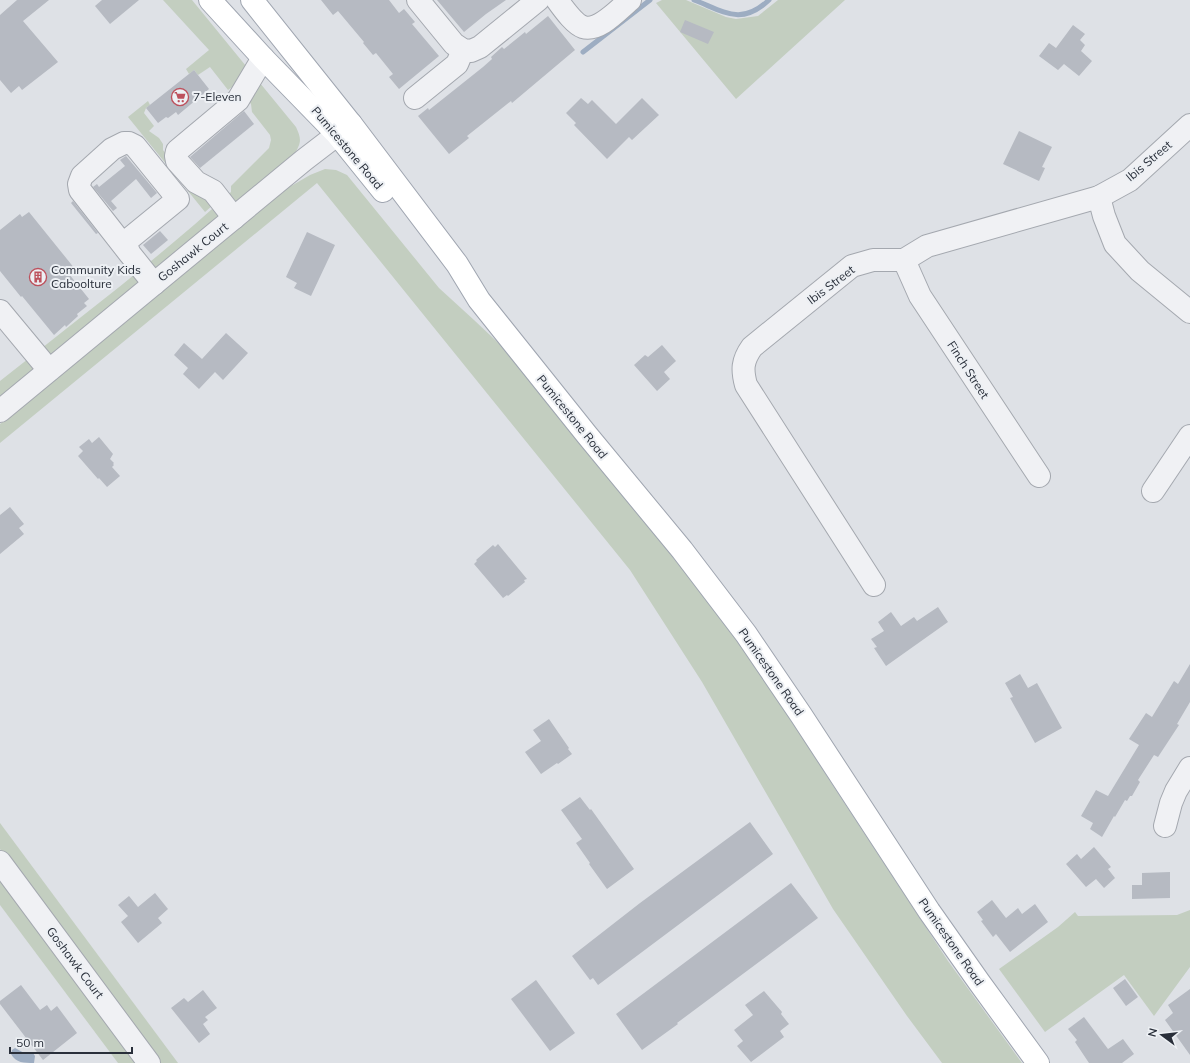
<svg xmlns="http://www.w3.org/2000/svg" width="1190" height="1063" viewBox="0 0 1190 1063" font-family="Mulish,sans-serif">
<rect width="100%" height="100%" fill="#dee1e6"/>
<g fill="#c3cec0">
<path d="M 163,0 L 192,0 L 296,127 C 302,140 301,143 294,155 L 0,401 L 0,381 C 78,319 158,259 231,192 L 231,186 L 269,148 L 271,140 L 270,135 L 252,112 L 251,104 L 235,85 L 228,90 L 210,67 L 198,75 L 194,70 L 189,74 L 186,69 L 209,50 Z"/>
<path d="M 662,0 L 686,0 L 726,17 L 736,19 L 758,16 L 778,0 L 845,0 L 736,99 L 656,3 Z"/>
<path d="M 148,101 L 150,105 L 146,108 L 144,113 L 154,126 L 149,131 L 159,138 L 163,144 L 163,150 L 197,192 L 213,205 L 205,212 L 128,117 Z"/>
<path d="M 325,169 L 336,170 L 347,175 L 439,288 L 474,320 L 508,352 L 652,529 L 722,618 L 782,705 L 830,781 L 948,961 L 1022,1063 L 942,1063 L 907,1016 L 833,909 L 702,682 L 630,570 L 317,183 L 0,443 L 0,424 L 286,189 L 310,175 Z"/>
<path d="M 0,823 L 178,1063 L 159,1063 L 0,849 Z"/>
<path d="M 0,876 L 140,1063 L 118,1063 L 0,905 Z"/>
<path d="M 1190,910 L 1190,967 L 1154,1016 L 1124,975 L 1045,1032 L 999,969 L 1058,927 L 1075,912 L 1078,916 L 1177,915 Z"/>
</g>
<path fill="#9dadc2" d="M 15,1048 L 26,1054 L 33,1053 L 35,1056 L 34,1063 C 24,1063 16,1063 11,1054 L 12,1050 Z"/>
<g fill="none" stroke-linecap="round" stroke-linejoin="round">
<g stroke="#9dadc2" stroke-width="5">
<path d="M 694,0 C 725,12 741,26 769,0"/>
<path d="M 583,52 L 650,0"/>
</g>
</g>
<g fill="#b6bac2">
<path d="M 17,0 L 49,0 L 23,21 L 58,62 L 22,90 L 19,86 L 11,93 L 0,80 L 0,15 Z"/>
<path d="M 102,0 L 139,0 L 110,24 L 95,6 Z"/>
<path d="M 321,0 L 389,0 L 399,13 L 404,9 L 415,22 L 412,24 L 439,56 L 399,89 L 389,77 L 393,74 L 376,53 L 373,55 L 363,43 L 364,42 L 338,11 L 333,15 Z"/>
<path d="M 437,0 L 506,0 L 486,14 L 464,32 Z"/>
<path d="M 548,16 L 575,50 L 512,103 L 511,101 L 467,136 L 469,138 L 449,154 L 418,116 L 428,108 L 429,110 L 483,67 L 492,59 L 491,57 L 502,47 L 504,49 L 525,32 L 526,34 Z"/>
<path d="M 685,20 L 714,32 L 708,44 L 680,32 Z"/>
<path d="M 1073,25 L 1085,34 L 1080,40 L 1085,45 L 1081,51 L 1092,61 L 1079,76 L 1064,64 L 1058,70 L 1039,56 L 1049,43 L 1056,48 Z"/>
<path d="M 194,70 L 209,89 L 178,115 L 176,112 L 168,118 L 166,117 L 158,123 L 146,108 Z"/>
<path d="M 581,98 L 588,104 L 592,100 L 616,124 L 642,98 L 659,115 L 632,140 L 629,137 L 607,159 L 574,125 L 576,123 L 566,113 Z"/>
<path d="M 244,111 L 254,124 L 200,168 L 190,157 Z"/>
<path d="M 1019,131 L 1052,147 L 1042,167 L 1045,168 L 1039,181 L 1003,164 Z"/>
<path d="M 126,156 L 157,193 L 151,198 L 136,179 L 111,201 L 117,208 L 113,211 L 93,187 L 97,184 L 99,187 L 125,166 L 120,160 Z"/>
<path d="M 73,201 L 98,233 L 96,234 L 71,203 Z"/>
<path d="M 29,212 L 75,269 L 69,274 L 89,299 L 84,303 L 87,306 L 77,314 L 78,316 L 66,327 L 65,325 L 54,335 L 22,296 L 21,297 L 0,271 L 0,230 L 20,214 L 22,217 Z"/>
<path d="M 160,231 L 168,240 L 151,254 L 143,245 Z"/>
<path d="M 307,232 L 335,245 L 311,296 L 294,288 L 297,283 L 286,277 Z"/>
<path d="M 226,333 L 248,353 L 223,380 L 215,372 L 199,389 L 183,374 L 188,368 L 174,355 L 184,343 L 202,359 Z"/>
<path d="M 662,345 L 676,361 L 664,372 L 670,379 L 657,391 L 634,365 L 645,355 L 648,357 Z"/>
<path d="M 99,437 L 113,454 L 110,459 L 114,463 L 113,464 L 114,465 L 112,467 L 120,476 L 107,487 L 99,478 L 98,479 L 78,456 L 83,451 L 79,447 L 89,439 L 92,443 Z"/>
<path d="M 10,507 L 24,524 L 19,528 L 24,534 L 0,554 L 0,515 Z"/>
<path d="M 498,544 L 527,579 L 524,580 L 525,582 L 508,596 L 507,595 L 503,598 L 474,564 L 477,561 L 476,560 L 493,545 L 495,547 Z"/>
<path d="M 938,607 L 948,622 L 886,666 L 874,648 L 877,647 L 871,639 L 884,631 L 878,622 L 891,612 L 901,626 L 914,617 L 917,621 Z"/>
<path d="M 1190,664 L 1190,702 L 1177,724 L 1179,725 L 1158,757 L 1154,755 L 1138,780 L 1140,782 L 1132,796 L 1130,796 L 1127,801 L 1125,800 L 1115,817 L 1114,816 L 1102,837 L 1090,829 L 1093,823 L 1081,816 L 1096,790 L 1108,796 L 1139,745 L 1129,739 L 1146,713 L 1152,717 L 1174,681 L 1178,684 Z"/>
<path d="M 1020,674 L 1028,688 L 1037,683 L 1062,728 L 1035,743 L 1010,698 L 1013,697 L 1005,683 Z"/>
<path d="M 549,719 L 569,748 L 568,749 L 572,754 L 558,764 L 557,763 L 541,774 L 525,752 L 541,741 L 533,730 Z"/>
<path d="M 580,797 L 590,810 L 591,809 L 634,869 L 607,889 L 589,864 L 590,863 L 576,843 L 582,839 L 561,810 Z"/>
<path d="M 750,822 L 773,854 L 598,985 L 593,978 L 590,980 L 572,956 L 640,903 Z"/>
<path d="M 1094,847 L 1111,867 L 1108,869 L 1115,878 L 1104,888 L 1096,879 L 1086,887 L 1066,864 L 1077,854 L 1081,859 Z"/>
<path d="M 1170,872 L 1170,898 L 1132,899 L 1132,885 L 1142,885 L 1142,873 Z"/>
<path d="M 791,883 L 818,918 L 677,1023 L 678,1024 L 642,1050 L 616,1014 Z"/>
<path d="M 155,893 L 168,909 L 158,918 L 162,923 L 138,943 L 121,922 L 128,916 L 118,905 L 129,896 L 138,907 Z"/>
<path d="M 992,900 L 1006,918 L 1018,908 L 1022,914 L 1035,904 L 1048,922 L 1010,952 L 996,934 L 993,937 L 981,921 L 983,920 L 977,912 Z"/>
<path d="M 1125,979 L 1138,997 L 1126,1006 L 1113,988 Z"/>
<path d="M 536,980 L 575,1033 L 550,1051 L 511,999 Z"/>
<path d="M 21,985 L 40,1010 L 47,1005 L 51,1011 L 57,1006 L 77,1033 L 43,1060 L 0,1004 L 0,1001 Z"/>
<path d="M 1190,989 L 1190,1055 L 1165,1020 L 1173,1013 L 1168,1005 Z"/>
<path d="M 203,990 L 217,1008 L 205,1017 L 208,1020 L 203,1024 L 210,1034 L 199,1043 L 171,1008 L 184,998 L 188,1002 Z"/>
<path d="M 764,991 L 782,1012 L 781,1014 L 789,1024 L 780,1031 L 784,1037 L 751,1062 L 737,1046 L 743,1041 L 734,1030 L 753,1015 L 745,1005 Z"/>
<path d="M 1084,1017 L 1108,1049 L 1123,1039 L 1134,1054 L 1122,1063 L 1089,1063 L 1075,1042 L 1077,1040 L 1068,1029 Z"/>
</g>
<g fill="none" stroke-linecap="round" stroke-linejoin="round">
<g stroke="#a4a8af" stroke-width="24">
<g id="minor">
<path d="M 418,0 L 454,44 L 463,50 L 471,51 L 480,47 L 538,0"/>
<path d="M 557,0 C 563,8 574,24 583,27 C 599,32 618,10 630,0"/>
<path d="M 415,98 L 457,64 L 463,50"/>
<path d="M 1099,197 L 1104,216 L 1115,244 L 1140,271 L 1190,312"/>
<path d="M 234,218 L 213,191 L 196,182 L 177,161 L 176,156 L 177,151 L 238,100 L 263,58"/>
<path d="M 130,254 L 80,190 L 79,184 L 82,176 L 112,149 L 124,143 L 129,143 L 135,146 L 178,199 L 129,239 C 125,245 127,248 130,254 L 154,284"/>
<path d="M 904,260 L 920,296 L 1039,476"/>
<path d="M 0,311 L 49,370"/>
<path d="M 0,411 L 304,160 L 351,124"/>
<path d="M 1153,491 L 1190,436"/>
<path d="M 874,585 L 746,385 C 742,370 742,361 752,347 L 852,266 L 873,260 L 904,260 L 927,246 L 1099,197 L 1130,180 L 1190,125"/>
<path d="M 1165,826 L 1171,803 L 1176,791 L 1190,768"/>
<path d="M 0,862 L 149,1063"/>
</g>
</g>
<g stroke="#9fa5b0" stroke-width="24">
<g id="major">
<path d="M 210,0 L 263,58 L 337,134 L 383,191"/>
<path d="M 252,0 L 351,124 L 457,264 L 479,300 L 587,435 L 682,550 L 746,634 L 801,715 L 929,911 L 979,982 L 1038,1063"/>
</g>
</g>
<use href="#minor" stroke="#f0f1f4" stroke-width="22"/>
<use href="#major" stroke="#fff" stroke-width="22"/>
</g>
<defs>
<g id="supermarket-ring" transform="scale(0.9)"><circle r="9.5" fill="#edf0f4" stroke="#bd515d" stroke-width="1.5"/><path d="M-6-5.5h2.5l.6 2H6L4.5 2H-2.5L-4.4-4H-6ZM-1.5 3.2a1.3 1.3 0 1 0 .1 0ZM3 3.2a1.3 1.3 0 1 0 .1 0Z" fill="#bd515d"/></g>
<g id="building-ring" transform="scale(0.9)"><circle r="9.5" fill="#edf0f4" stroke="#bd515d" stroke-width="1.5"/><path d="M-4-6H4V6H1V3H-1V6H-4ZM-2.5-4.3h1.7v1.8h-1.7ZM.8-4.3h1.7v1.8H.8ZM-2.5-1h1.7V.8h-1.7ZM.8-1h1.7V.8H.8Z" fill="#bd515d"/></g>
</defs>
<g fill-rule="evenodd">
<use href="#supermarket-ring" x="180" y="97"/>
<use href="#building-ring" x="38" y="277"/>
</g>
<g text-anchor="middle" stroke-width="4" stroke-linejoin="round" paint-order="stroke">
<g font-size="12" fill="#292f3a" stroke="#edf0f4" text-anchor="start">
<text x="193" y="101">7-Eleven</text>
<text x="51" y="274">Community Kids<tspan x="51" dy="14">Caboolture</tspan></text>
</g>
<g font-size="12" fill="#292f3a" stroke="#edf0f4">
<text transform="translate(347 148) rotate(50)" y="4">Pumicestone Road</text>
<text transform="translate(1149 161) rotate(-40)" y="4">Ibis Street</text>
<text transform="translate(193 252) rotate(-39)" y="4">Goshawk Court</text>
<text transform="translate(831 285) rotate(-37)" y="4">Ibis Street</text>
<text transform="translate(968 370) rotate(57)" y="4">Finch Street</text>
<text transform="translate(572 417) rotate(51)" y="4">Pumicestone Road</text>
<text transform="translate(771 672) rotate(55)" y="4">Pumicestone Road</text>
<text transform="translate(951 942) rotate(55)" y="4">Pumicestone Road</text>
<text transform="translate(75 963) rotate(53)" y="4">Goshawk Court</text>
</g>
</g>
<g transform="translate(1162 1035) rotate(285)" stroke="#edf0f4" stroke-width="3" paint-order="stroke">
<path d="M0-3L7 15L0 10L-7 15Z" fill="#292f3a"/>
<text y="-6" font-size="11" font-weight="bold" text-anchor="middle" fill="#292f3a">N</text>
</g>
<path d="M10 1047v6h122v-6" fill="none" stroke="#292f3a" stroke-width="2"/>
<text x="16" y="1047" font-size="12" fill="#292f3a" stroke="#edf0f4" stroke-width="3" paint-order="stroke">50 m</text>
</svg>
